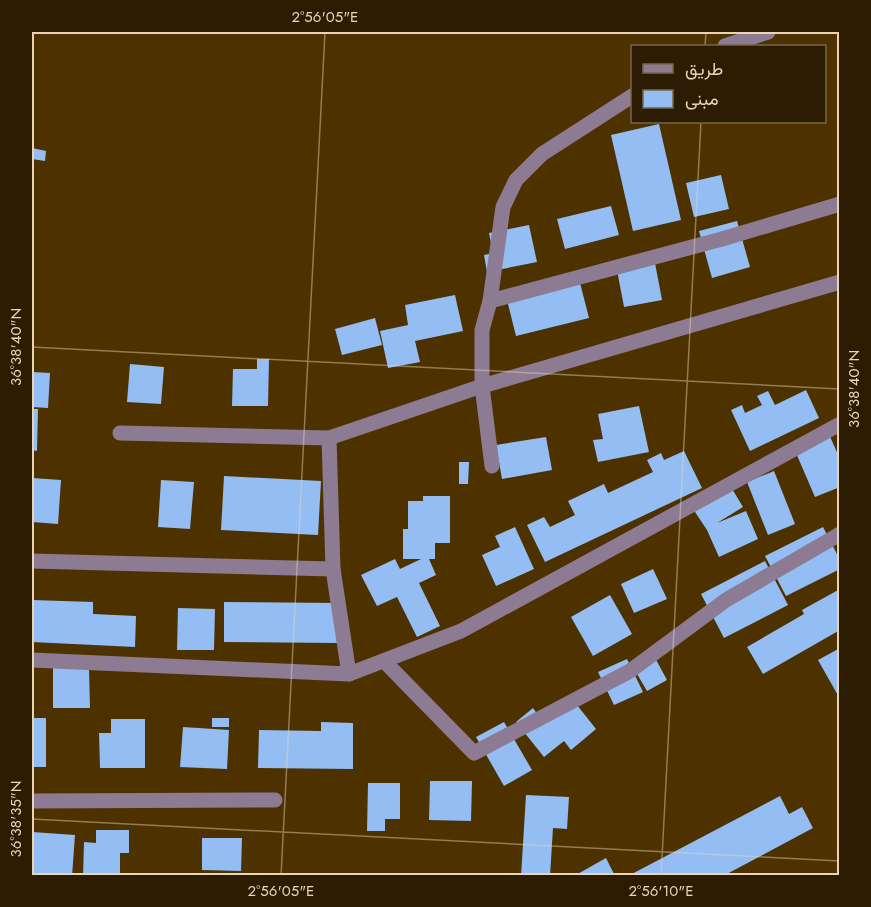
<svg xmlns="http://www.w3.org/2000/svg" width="871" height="907" viewBox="0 0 871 907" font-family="Jost,Vazirmatn,sans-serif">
<rect width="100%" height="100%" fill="#4d3200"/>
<g fill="#94bdf4">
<path d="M 659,124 L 681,220 L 633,231 L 611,135 Z"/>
<path d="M 32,148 L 46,151 L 45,161 L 32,159 Z"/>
<path d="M 721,175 L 729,209 L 694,217 L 686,183 Z"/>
<path d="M 611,206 L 619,235 L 565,249 L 557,219 Z"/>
<path d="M 737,221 L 750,267 L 712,278 L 699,231 Z"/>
<path d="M 529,225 L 537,262 L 487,272 L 484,255 L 493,253 L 489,233 Z"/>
<path d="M 655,263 L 662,300 L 624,307 L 617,270 Z"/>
<path d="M 578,275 L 589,318 L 516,336 L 505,292 Z"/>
<path d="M 455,295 L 463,331 L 415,341 L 420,362 L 388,368 L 380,331 L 408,325 L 405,305 Z"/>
<path d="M 375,318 L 382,345 L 342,355 L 335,329 Z"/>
<path d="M 257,359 L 269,359 L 268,406 L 232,406 L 233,369 L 257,369 Z"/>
<path d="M 130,364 L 164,367 L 161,404 L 127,402 Z"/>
<path d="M 32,372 L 50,373 L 48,408 L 32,407 Z"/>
<path d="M 806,390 L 819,418 L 750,451 L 731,410 L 742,405 L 745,413 L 762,405 L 757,396 L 768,391 L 775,405 Z"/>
<path d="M 639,406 L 649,452 L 598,462 L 593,440 L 603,439 L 598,414 Z"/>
<path d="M 32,409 L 38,409 L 37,451 L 32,450 Z"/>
<path d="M 828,432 L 840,459 L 840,487 L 815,497 L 793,446 Z"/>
<path d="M 546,437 L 552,470 L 502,479 L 496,445 Z"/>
<path d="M 684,451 L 702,488 L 545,562 L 527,525 L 544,517 L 550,527 L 575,515 L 568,501 L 604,484 L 608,493 L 653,472 L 647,460 L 661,453 L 664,460 Z"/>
<path d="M 459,462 L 469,462 L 468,484 L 459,484 Z"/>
<path d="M 774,471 L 795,524 L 768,535 L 747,482 Z"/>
<path d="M 224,476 L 321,481 L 318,535 L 221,530 Z"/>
<path d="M 32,478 L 61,480 L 58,524 L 32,522 Z"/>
<path d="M 161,480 L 194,482 L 190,529 L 158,527 Z"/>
<path d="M 728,482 L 743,507 L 717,523 L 746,511 L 758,539 L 719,557 L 707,530 L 691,506 Z"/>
<path d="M 423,496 L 450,496 L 450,543 L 435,543 L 435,559 L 429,559 L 436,575 L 419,583 L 440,626 L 417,637 L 397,597 L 377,606 L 361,575 L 395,559 L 400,569 L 421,559 L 403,559 L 403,529 L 408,529 L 408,501 L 423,501 Z"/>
<path d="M 515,527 L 534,569 L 496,586 L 482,555 L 500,547 L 495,536 Z"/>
<path d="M 823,527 L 840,560 L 840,569 L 786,596 L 765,556 Z"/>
<path d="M 765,561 L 788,605 L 724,638 L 701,594 Z"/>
<path d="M 653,569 L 667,599 L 634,613 L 621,584 Z"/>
<path d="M 840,589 L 840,630 L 763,674 L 747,647 L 804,614 L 802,610 Z"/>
<path d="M 610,595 L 632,634 L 593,656 L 571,617 Z"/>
<path d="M 32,600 L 93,602 L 93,614 L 136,616 L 135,647 L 32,642 Z"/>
<path d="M 224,602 L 340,603 L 339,643 L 224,642 Z"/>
<path d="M 178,608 L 215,609 L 214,650 L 177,650 Z"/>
<path d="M 840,648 L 840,699 L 818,660 Z"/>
<path d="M 654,656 L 667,680 L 647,691 L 633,667 Z"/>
<path d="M 627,659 L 643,692 L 614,705 L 598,672 Z"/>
<path d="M 53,663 L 69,663 L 69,669 L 89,669 L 90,708 L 53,708 Z"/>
<path d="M 569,695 L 596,729 L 571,750 L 564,741 L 544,757 L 516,722 L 533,708 L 540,718 Z"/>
<rect x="32" y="718" width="14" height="49"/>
<rect x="212" y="718" width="17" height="9"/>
<path d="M 111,719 L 145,719 L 145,768 L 100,768 L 99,733 L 111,733 Z"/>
<path d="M 321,722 L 353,723 L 353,769 L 258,768 L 259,730 L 321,731 Z"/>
<path d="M 504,722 L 532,770 L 504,786 L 476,737 Z"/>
<path d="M 183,727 L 229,730 L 227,769 L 180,767 Z"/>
<path d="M 430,781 L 472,781 L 471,821 L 429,820 Z"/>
<path d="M 368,783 L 400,783 L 400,819 L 385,819 L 385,831 L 367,831 Z"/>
<path d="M 526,795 L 569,797 L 567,829 L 553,828 L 550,876 L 521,876 Z"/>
<path d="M 780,796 L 789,814 L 802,807 L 813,828 L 723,876 L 628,876 Z"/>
<path d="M 96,830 L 129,830 L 129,853 L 120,853 L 120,876 L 83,876 L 84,842 L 96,843 Z"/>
<path d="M 32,832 L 75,835 L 72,876 L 32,875 Z"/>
<path d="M 202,838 L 242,838 L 241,871 L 202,870 Z"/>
<path d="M 606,858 L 615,876 L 574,876 Z"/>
</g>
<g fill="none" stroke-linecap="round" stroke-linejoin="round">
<g stroke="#8c7b93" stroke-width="15">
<path d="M 725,46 L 768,32"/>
<path d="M 490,301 L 722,239 L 840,204"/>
<path d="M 120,433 L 329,438 L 482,386 L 840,282"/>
<path d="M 329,438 L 333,569 L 349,674"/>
<path d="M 492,466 L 482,386 L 482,330 L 490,301 L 503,207 L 516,180 L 542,154 L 632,96"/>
<path d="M 32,561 L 333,569"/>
<path d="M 32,660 L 349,674 L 461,631 L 840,424"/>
<path d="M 384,661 L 474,753 L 630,671 L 726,600 L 840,534"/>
<path d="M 32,801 L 275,800"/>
</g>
</g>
<path fill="none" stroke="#e9d4b7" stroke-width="1.5" stroke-opacity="0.45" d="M 705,46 L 706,32M 32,347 L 840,389M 32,819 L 840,861M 281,876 L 325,32M 661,876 L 701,122"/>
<rect width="871" height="907" fill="none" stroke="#2b1c03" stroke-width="66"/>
<rect x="631" y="45" width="195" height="78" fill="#2b1c03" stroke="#77664b" stroke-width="1.5"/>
<rect x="643" y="64" width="30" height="9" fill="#8c7b93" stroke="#77664b" stroke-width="1.5"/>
<text x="685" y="75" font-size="18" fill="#e9d4b7">طريق</text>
<rect x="643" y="90" width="30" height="18" fill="#94bdf4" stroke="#77664b" stroke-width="1.5"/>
<text x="685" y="105" font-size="18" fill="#e9d4b7">مبنى</text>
<rect x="33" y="33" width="805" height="841" fill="none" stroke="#e9d4b7" stroke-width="2"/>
<g font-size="15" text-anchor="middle" fill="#e9d4b7">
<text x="325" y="22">2°56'05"E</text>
<text transform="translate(16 347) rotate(-90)" y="5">36°38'40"N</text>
<text transform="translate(854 389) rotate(-90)" y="5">36°38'40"N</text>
<text transform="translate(16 819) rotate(-90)" y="5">36°38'35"N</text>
<text x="281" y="896">2°56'05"E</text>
<text x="661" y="896">2°56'10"E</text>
</g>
</svg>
